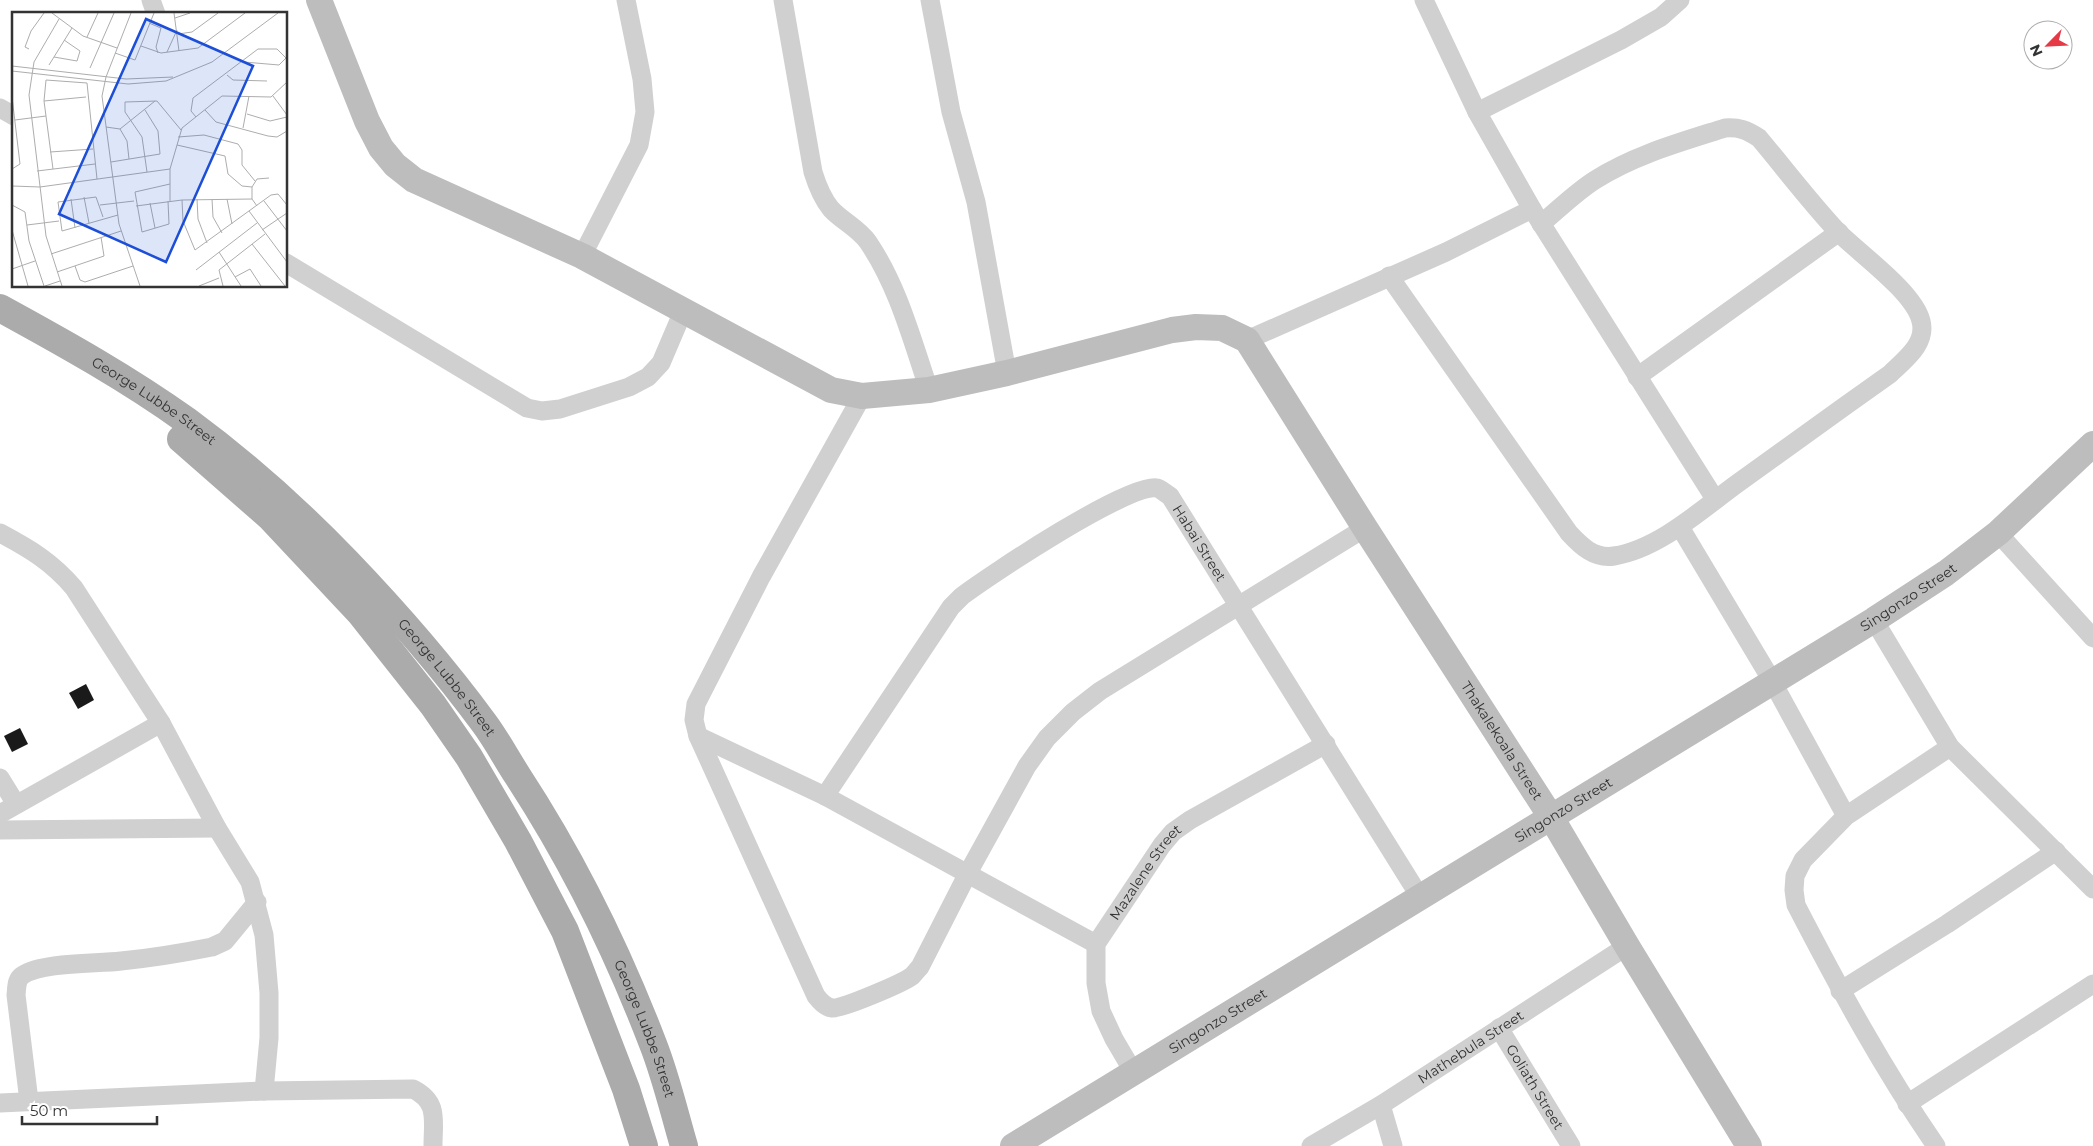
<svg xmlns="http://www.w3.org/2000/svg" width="2093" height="1146" viewBox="0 0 2093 1146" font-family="Montserrat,sans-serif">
<rect width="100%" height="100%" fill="#fff"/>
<g fill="#1a1a1a">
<path d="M 86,684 L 94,700 L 78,709 L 69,693 Z"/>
<path d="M 20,728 L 28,744 L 12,752 L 4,736 Z"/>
</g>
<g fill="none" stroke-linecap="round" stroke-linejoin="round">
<g stroke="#d0d0d0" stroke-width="19">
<path d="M 151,0 L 156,14"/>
<path d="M 783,0 L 813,172 C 817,185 822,198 831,209 C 842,221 858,228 868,242 C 898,286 912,340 929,390"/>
<path d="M 930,0 L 951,112 L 976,202 L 1007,373"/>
<path d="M 1424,0 L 1477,112 L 1532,209 L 1715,499"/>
<path d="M 0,108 L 14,116"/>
<path d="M 1477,112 L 1621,40 L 1661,17 L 1680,0"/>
<path d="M 582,256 L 639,145 L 645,112 L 642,79 L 626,0"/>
<path d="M 286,263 L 527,408 L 542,411 L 560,409 L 629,387 L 648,377 L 661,363 L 684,309"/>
<path d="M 1389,276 L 1569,533 C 1581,546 1594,559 1614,556 C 1659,549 1702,509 1738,483 C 1788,447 1839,410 1890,374 C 1904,360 1927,344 1921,321 C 1914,292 1860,254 1838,232 C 1810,202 1785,169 1759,138 C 1747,130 1739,127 1725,128 C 1681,142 1634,155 1595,180 C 1576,192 1559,209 1541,224"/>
<path d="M 1247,340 L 1446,252 L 1532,209"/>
<path d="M 1637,377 L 1839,232"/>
<path d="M 862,396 L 761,577 L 696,704 L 694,720 L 698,736 L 816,996 C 820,1001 825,1007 832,1008 C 842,1009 903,983 912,976 C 915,973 917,970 920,967 L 968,873 L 1027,766 L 1047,738 L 1073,712 L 1100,691 L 1365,528"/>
<path d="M 1680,527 L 1772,681 L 1846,816"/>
<path d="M 0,533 C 30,549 52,562 74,588 L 161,723 L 217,828 L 250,882 L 264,935 L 269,993 L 269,1038 L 264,1091"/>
<path d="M 1998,533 L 2093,638"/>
<path d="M 1874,620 L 1950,747 L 2093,889"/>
<path d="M 698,736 L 825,796 L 1096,944"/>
<path d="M 0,778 L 16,804"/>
<path id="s1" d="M 825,796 L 951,607 L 962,596 C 990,575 1128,483 1157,488 C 1161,489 1166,494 1170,496 L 1420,897"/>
<path d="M 0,814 L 161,723"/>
<path d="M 0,830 L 217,828"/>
<path d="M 1840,991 L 1947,924 L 2056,851"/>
<path id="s2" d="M 1499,1028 L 1571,1146"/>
<path id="s3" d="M 1134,1073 L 1114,1039 L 1101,1011 L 1096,983 L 1096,944 L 1162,845 L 1173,832 L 1190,820 L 1326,744"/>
<path d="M 29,1101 L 16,995 C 17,987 16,979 23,975 C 42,962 97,964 121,961 C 152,958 182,953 212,947 L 225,941 L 257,902"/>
<path d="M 0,1103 L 264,1091 L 413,1089 C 439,1102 433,1120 433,1146"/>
<path d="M 1907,1104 L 2093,984"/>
<path d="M 1381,1105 L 1393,1146"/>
<path id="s4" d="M 1311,1146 L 1381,1105 L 1627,946"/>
<path d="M 1936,1146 C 1883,1069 1839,988 1796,905 L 1794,890 L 1795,876 L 1803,860 L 1846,816 L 1950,747"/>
</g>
<g stroke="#bdbdbd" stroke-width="26">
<path id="s5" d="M 319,0 L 367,121 L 381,148 L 395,165 L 414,180 L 582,256 L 831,390 L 862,396 L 929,390 L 1007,373 L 1172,330 L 1196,327 L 1222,328 L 1247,340 L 1365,528 L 1551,817 L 1627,946 L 1749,1146"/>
<path id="s6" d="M 1013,1146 L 1874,620 L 1946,573 L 1998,533 L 2093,444"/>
</g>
<g stroke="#ababab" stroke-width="28">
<path id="s7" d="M 0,308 C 64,343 127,378 187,421 C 244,463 297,510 346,561 C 395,612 442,666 484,723 C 496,739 506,758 517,775 C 572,859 617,950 653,1044 C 666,1077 674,1112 684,1146"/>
<path d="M 181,439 L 270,517 L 361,614 L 433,705 L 469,757 L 518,841 L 565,931 L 626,1089 L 644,1146"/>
</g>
</g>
<g text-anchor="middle" stroke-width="5" stroke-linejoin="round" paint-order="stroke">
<g font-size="14" fill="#333" stroke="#fff">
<text dy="5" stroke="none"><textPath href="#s7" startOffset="180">George Lubbe Street</textPath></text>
<text dy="5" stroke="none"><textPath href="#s1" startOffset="538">Habai Street</textPath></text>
<text dy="5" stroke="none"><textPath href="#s6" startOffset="1050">Singonzo Street</textPath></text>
<text dy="5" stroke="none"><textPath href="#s7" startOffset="585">George Lubbe Street</textPath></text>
<text dy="5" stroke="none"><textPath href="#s5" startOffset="1576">Thakalekoala Street</textPath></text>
<text dy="5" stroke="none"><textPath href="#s6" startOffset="645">Singonzo Street</textPath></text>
<text dy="5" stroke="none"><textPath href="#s3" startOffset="225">Mazalene Street</textPath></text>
<text dy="5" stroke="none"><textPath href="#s6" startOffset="240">Singonzo Street</textPath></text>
<text dy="5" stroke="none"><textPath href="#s7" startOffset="990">George Lubbe Street</textPath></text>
<text dy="5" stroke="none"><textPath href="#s4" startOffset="188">Mathebula Street</textPath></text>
<text dy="5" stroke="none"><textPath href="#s2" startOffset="69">Goliath Street</textPath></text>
</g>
</g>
<g transform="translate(12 12)">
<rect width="275" height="275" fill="#fff"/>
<path fill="none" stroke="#adadad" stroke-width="1" d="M 40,1 L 71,24 L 105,36M 119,1 L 94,65 L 90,84 L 107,212 L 128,274M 162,1 L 167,39M 163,6 L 178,1M 47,7 L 22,50 L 17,83 L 34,224 L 50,274M 137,11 L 149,16 L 144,35 L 146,41M 166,22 L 180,20 L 206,1M 75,25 L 86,1M 129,34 L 149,41 L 186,36 L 233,1M 17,37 L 13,35 L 19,19 L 32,1M 155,40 L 165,18M 103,41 L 123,48 L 142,1M 42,45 L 65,49 L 68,39 L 52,28M 232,50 L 267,53 L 274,46M 37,53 L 60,16M 0,54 L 114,67 L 161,65M 78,56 L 102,1M 0,59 L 116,72 L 154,69 L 200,50 L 266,1M 215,63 L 221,68 L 255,69M 261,84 L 275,103M 0,85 L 8,152 L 0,157M 32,89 L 74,85M 193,98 L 204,110 L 256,124 L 265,125 L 275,119M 235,102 L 258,109 L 275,105M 184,105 L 179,99 L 181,86 L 246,37 L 265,37 L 275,47M 3,108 L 34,104M 94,115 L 108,117 L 115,129 L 117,147M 231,116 L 237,84M 108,117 L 143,89M 166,125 L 192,123 L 226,132 L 230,138 L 230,153 L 243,169M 165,133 L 213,144 L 216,162 L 230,174 L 240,175M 38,140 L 81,137M 99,150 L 148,142 L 146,119 L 133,98M 41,157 L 32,89 L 34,68 L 75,71 L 85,167M 25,159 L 83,152M 135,160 L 130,125 L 113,100 L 113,90 L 145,89 L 169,118M 0,174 L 28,175 L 158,157M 72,185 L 77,211M 59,187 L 63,216M 185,187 L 186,207 L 195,231M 200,187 L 201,205 L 210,221M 215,187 L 220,212M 170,188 L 171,209 L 183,238 L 259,183 L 266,182 L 275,193M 156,189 L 157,212 L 130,220 L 123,180 L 158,172M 158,189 L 158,157 L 170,116 L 210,84 L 259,85 L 275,70M 252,189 L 275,219M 138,191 L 143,216M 0,193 L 13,200 L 17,229 L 32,274M 88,193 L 122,189M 124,194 L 170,188 L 240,187M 245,194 L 240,187 L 240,175 L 245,167 L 257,166M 237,199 L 275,250M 91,205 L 84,185 L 46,190 L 50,219 L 106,203M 15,213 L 47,209M 0,218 L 16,274M 250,218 L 275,201M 240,232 L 273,274M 207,240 L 229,274M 39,242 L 109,219M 63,254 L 68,268 L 73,270 L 121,254M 0,257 L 23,249M 184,258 L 245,211M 45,260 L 92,244 L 89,225M 223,265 L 238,257 L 249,274M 33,274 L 48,269M 187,274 L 207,266M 211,274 L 207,258 L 253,222"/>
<path fill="#1d4ed8" fill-opacity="0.15" stroke="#1d4ed8" stroke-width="2.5" d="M 134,7 L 241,54 L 154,250 L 47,202 Z"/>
<rect width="275" height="275" fill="none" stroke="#333" stroke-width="2.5"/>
</g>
<g transform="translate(2048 45) rotate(246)"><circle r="24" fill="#ffffff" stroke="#adadad"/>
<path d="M0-4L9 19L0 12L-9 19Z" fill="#e63946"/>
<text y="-8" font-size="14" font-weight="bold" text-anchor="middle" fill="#333333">N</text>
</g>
<path d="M22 1116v8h135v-8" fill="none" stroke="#333333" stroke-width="2.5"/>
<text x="30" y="1116" font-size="15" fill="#333333" stroke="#ffffff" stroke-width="4" paint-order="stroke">50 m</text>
</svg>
